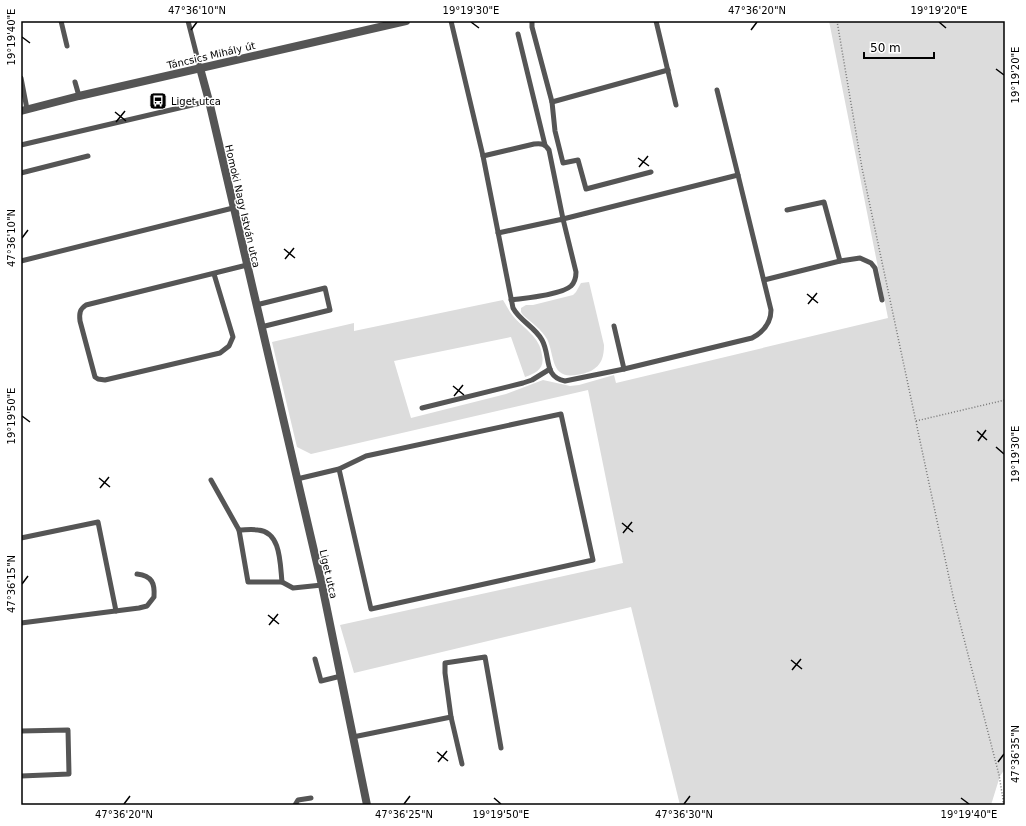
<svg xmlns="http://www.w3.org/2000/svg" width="1026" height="826" viewBox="0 0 1026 826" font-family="'DejaVu Sans',sans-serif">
<rect width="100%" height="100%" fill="#fff"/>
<g fill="#dcdcdc">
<path d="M 829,21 L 1005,21 L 1005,769 L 1000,776 L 991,805 L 680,805 L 631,607 L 354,673 L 340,625 L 623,563 L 588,390 L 311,454 L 297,447 L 272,342 L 354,323 L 354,331 L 503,300 C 506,305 509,311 513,316 C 524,329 540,337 542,355 C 545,369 536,373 525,377 L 511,337 L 394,361 L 411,418 L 506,394 L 543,380 L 570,386 L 579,385 L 614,375 L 616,383 L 888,318 Z"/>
<path d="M 589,282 L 604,345 C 604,356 602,365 591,371 C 586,373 582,374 576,375 C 550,379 555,355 547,339 C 542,330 531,322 523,315 L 521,312 L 521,308 L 526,305 L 533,305 L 573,295 L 576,292 L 581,283 Z"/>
</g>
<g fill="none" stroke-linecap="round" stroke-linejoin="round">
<g stroke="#777" stroke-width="1.5" stroke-dasharray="1 2" stroke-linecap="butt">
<path d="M 837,21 L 862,168 L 953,596 L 999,775 L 1003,799 L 1003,805"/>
<path d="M 916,421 L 1005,400"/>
</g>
<g stroke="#555" stroke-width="5">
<path d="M 61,21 L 67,46"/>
<path d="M 188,21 L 200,68"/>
<path d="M 451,21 L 483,156 L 534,144 C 542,143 545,144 549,150 L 563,219 L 738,175 L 717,90"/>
<path d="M 532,21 L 532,27 L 552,102 L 555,131 L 563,163 L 578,160 L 586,189 L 651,172"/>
<path d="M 656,21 L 676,105"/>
<path d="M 518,34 L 545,145"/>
<path d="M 21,78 L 27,109"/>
<path d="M 75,82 L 79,96"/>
<path d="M 552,102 L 668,70"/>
<path d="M 21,145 L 209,101"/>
<path d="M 483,156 L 513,308 C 520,321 535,327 542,340 C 551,356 543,377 565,381 L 624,369 L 752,338 C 763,332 771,323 771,310 L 738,175"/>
<path d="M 21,173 L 88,156"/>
<path d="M 787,210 L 824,202 L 840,261"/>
<path d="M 498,233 L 563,219 L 576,272 C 576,277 575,282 571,286 C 561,295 525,298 511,300"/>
<path d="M 21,261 L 233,208"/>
<path d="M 214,274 L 233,337 L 229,346 L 220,353 L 105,380 L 98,379 L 95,377 L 80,321 C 79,313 80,309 86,305 L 247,265"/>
<path d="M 764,280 L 840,261 L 860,258 L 871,263 L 875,268 L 882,300"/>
<path d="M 256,305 L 325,288 L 330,310 L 261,327"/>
<path d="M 614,326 L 624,369"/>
<path d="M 422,408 L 523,383 L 532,380 L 550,369"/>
<path d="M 297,479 L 339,469 L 366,456 L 561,414 L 593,560 L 371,609 L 339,469"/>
<path d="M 211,480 L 239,530 L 248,582 L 282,582 L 293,588 L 322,585"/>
<path d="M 239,530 C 245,530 251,529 258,530 C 281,532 280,563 282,582"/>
<path d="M 21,538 L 98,522 L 116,611"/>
<path d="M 21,623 L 139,608 L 147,606 L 154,597 C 155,583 152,576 137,574"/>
<path d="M 315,659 L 321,681 L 341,676"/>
<path d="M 451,717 L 445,673 L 445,663 L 485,657 L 501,748"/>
<path d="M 21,731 L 68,730 L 69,774 L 21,776"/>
<path d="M 353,737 L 451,717 L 462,764"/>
<path d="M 295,805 L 298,800 L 311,798"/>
</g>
<g stroke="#555" stroke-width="8">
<path d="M 200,68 L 209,101 L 322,585 L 367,805"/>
<path d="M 21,111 L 79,96 L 406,21"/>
</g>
</g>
<path fill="none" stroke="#000" stroke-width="1.5" d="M 471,22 L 479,28M 939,22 L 946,28M 191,30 L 197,22M 751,30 L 757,22M 22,37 L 30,43M 996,69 L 1004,75M 115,112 L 126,121M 116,122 L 125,111M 638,158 L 649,166M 639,167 L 648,156M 22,238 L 28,230M 284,249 L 295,258M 285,259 L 294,248M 807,294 L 818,303M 808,304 L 817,293M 453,386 L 464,395M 454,396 L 463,385M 22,416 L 30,422M 977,431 L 987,440M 978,441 L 986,430M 996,447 L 1004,454M 99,478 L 110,487M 100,488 L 109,477M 622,523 L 633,532M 623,533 L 632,522M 22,584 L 28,576M 268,615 L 279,624M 269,625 L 278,614M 791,660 L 802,669M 792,670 L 801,659M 437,752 L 448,761M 438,762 L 447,751M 998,762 L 1004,754M 494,798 L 501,804M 961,798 L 969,804M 124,804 L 130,796M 404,804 L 410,796M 684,804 L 690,796"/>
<defs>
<g id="bus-square" transform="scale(0.9)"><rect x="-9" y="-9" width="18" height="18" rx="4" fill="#000" stroke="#fff"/><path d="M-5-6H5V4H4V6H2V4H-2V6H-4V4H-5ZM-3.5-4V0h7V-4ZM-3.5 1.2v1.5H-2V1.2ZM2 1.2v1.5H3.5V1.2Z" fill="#fff"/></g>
</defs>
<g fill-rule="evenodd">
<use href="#bus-square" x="158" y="101"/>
</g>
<g text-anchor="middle" stroke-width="3" stroke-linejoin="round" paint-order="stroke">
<g font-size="10" fill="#000" stroke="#fff">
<text transform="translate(211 55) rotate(-13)" y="4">Táncsics Mihály út</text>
<text transform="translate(243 206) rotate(77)" y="4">Homoki Nagy István utca</text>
<text transform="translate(329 574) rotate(77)" y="4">Liget utca</text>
</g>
<g font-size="10" fill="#000" stroke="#fff" text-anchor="start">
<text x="171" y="105">Liget utca</text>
</g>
</g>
<rect width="1026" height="826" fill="none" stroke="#ffffff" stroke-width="44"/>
<path d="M864 52v6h70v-6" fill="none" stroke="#000000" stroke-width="2"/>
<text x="870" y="52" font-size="12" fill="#000000" stroke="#ffffff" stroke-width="3" paint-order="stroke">50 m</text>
<rect x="22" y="22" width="982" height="782" fill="none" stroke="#000" stroke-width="1.5"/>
<g font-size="10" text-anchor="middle" fill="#000">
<text x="197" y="14">47°36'10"N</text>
<text x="471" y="14">19°19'30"E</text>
<text x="757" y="14">47°36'20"N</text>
<text x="939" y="14">19°19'20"E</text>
<text transform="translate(11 37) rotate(-90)" y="4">19°19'40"E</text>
<text transform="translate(1015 75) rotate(-90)" y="4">19°19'20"E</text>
<text transform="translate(11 238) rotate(-90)" y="4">47°36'10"N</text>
<text transform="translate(11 416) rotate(-90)" y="4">19°19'50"E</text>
<text transform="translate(1015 454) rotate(-90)" y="4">19°19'30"E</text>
<text transform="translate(11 584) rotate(-90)" y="4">47°36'15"N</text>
<text transform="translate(1015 754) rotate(-90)" y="4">47°36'35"N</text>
<text x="124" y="818">47°36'20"N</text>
<text x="404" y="818">47°36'25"N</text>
<text x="501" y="818">19°19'50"E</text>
<text x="684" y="818">47°36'30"N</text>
<text x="969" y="818">19°19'40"E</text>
</g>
</svg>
